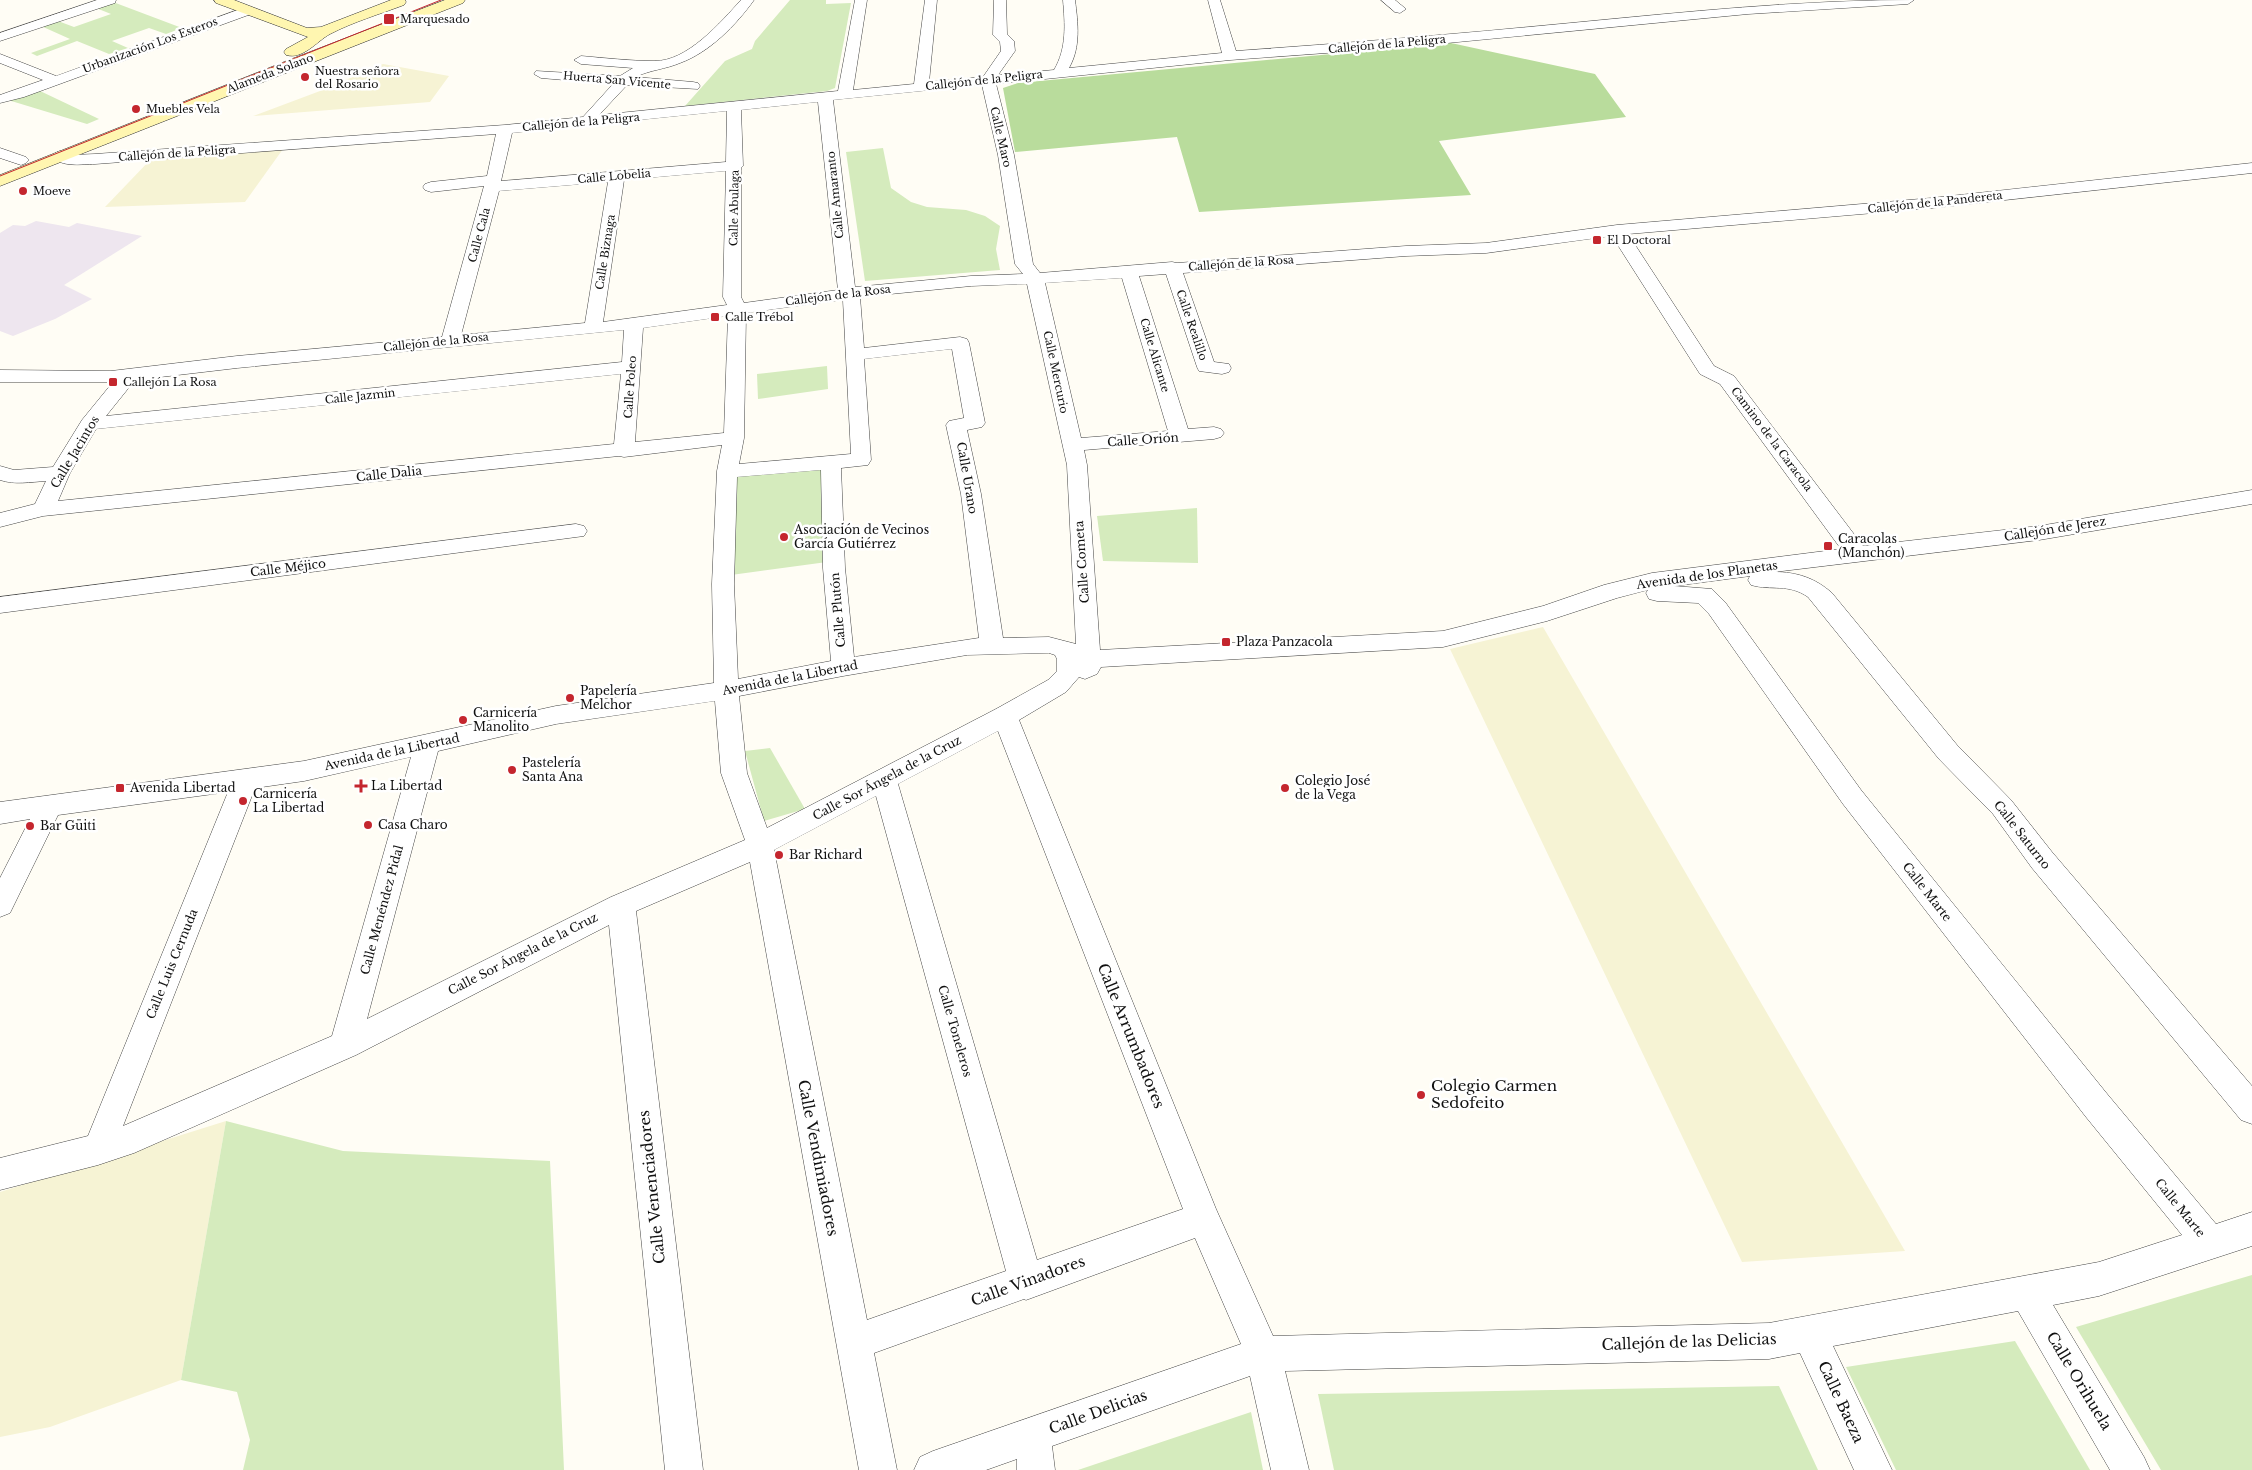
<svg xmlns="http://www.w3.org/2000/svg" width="2252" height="1470" viewBox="0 0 2252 1470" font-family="'Libre Baskerville',serif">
<rect width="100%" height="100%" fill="#fffdf5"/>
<path fill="#eee6ef" d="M 36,221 L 69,227 L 77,223 L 142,236 L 64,285 L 92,299 L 55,319 L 13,336 L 0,331 L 0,233 L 13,225 L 25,226 Z"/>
<g fill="#f6f3d4">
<path d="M 383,64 L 449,76 L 430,102 L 253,116 L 320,91 Z"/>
<path d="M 283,149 L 245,202 L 105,207 L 152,158 Z"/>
<path d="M 1543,627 L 1905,1251 L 1742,1262 L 1450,649 Z"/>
<path d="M 226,1121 L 181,1380 L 50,1427 L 0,1437 L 0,1192 Z"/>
</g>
<g fill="#d5ebbd">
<path d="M 790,0 L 826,0 L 826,4 L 851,3 L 835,88 L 827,91 L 685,106 L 725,61 L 752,49 L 755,41 Z"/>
<path d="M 113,2 L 182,28 L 166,34 L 149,28 L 112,41 L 128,48 L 109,54 L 77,41 L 37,56 L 31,53 L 70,39 L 41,26 L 58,21 L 74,27 L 111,14 L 96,8 Z"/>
<path d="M 38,90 L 99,119 L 87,124 L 8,100 Z"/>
<path d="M 883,148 L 891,188 L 911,202 L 927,207 L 966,210 L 985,216 L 1000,226 L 996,249 L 1000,270 L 865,281 L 846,152 Z"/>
<path d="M 827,366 L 828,389 L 758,399 L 757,374 Z"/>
<path d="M 828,466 L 827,562 L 731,575 L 732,474 Z"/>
<path d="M 1197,508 L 1198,563 L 1103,561 L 1097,516 Z"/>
<path d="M 770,748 L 805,809 L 764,821 L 745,751 Z"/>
<path d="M 226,1121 L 343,1151 L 550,1161 L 564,1470 L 243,1470 L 250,1440 L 237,1392 L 181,1380 Z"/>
<path d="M 2252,1275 L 2252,1470 L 2161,1470 L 2076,1327 Z"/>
<path d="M 2015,1341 L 2090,1470 L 1896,1470 L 1846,1367 Z"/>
<path d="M 1779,1386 L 1818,1470 L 1334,1470 L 1318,1394 Z"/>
<path d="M 1251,1412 L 1263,1470 L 1078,1470 Z"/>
</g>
<path fill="#b9dc9c" d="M 1451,43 L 1595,74 L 1626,117 L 1439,141 L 1471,195 L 1199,212 L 1177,137 L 1015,152 L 1003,88 L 1018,83 Z"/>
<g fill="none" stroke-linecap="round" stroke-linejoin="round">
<g stroke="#444" stroke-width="1">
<g id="street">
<path d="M 97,0 L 116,0 L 115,3 L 0,41 L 0,33 Z"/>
<path d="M 741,0 L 754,0 C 736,25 710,52 680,63 C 666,69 650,70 635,77 L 693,82 L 698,83 L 700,86 L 698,89 L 627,85 L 599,115 L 838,91 L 855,0 L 867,0 L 853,90 L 914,84 L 925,0 L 937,0 L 929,82 L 983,77 L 1001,51 L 1000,42 L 993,35 L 994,0 L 1006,0 L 1007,34 L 1014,41 L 1015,51 L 998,75 L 1054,70 C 1067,48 1065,24 1063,0 L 1075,0 C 1078,23 1081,47 1069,68 L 1222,53 L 1208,0 L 1220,0 L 1236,51 C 1348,43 1459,34 1571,23 C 1686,12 1799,0 1914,0 L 1908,4 L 1748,14 L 1395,48 L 1230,60 L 996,84 L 1014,155 L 1033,264 L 1040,273 L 1172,262 L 1177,263 L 1406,246 L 1486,243 L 1617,225 L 1932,198 L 2252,163 L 2252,173 L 1932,208 L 1628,234 L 1714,366 L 1734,376 L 1863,546 L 2039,526 L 2252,490 L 2252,504 L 2039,540 L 1774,572 C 1797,572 1815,578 1832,593 L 1957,745 L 2011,800 L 2052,852 L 2252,1086 L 2252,1124 L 2241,1120 L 2032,868 L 1993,814 L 1939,759 L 1808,597 C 1788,583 1772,591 1751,585 L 1748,580 L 1750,576 L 1674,586 L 1712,589 L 1725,602 L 1861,790 L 2108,1095 L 2216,1224 L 2252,1212 L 2252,1246 L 2099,1296 L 2053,1305 L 2144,1457 L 2150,1470 L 2110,1470 L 2018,1311 L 1833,1346 L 1892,1470 L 1854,1470 L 1800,1353 L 1769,1359 L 1285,1371 L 1309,1470 L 1271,1470 L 1250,1376 L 1052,1446 L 1055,1470 L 1017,1470 L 1017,1459 L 986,1470 L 914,1470 L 920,1457 L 933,1451 L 1241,1344 L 1195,1238 L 1026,1300 L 1024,1299 L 874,1353 L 897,1470 L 859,1470 L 750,862 L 636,911 L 703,1470 L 665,1470 L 609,925 L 356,1055 L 134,1153 L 98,1165 L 0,1190 L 0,1158 L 88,1136 L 228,792 L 58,815 L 10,913 L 0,917 L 0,878 L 30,819 L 0,824 L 0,802 L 304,761 L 556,706 L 714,683 L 712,584 L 717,471 L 722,445 L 624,457 L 619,456 L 43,516 L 0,527 L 0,513 L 35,504 L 46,481 C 30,482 15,485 0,480 L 0,466 L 14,470 L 53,467 L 82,420 L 113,382 L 0,382 L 0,370 L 111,371 L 237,356 L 442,337 L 484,186 L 431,192 L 425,190 L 423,187 L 425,184 L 431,182 L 487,176 L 496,134 L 95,164 C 82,164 61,168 52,156 L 55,153 L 60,151 L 73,155 L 95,154 L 505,125 L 583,117 L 613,84 L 541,78 L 534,74 L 536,71 L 620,76 L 633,68 L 581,64 L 574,60 L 581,56 C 605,58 630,61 654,61 C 687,62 721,22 741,0 ZM 982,85 L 998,155 L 1015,264 L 1023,274 L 971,276 L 855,287 L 833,100 ZM 818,102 L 838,290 L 744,303 L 741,297 L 741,168 L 743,166 L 741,110 ZM 727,111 L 726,162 L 501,181 L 512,133 ZM 726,171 L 723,297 L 727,305 L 603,322 L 624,180 ZM 608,182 L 585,323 L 461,335 L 499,191 ZM 1612,236 L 1700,374 L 1720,384 L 1841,549 L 1652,573 L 1604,585 L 1543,606 L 1443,631 L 1100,650 L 1087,465 L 1084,450 L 1214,439 L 1221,437 L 1224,433 L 1221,429 L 1214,427 L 1188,429 L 1139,276 L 1166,274 L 1197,367 L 1199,371 L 1222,374 L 1229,372 L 1231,368 L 1229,364 L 1214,362 L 1183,273 L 1406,256 L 1486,253 ZM 1122,278 L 1168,431 L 1081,438 L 1045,283 ZM 1027,284 L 1067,465 L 1076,644 L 1049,637 L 1003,638 L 981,494 L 967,430 L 982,427 L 985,423 L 969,343 L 967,339 L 960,337 L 864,348 L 860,297 L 971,286 ZM 843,300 L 851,454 L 739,464 L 744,438 L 746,313 ZM 728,316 L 724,433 L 635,442 L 643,328 ZM 624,330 L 622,362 L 106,416 L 135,380 L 237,368 ZM 952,349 L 964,418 L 949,421 L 946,425 L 961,494 L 979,638 L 854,657 L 845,568 L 841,468 L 868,465 L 871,460 L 864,359 ZM 621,374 L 614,444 L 58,501 L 70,473 L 96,429 ZM 821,470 L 823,568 L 831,661 L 738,679 L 734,584 L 737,477 ZM 1648,590 L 1646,593 L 1649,599 L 1657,601 L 1698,603 L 1709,614 L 1843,804 L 2086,1117 L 2182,1235 L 2099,1262 L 1769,1323 L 1273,1336 L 1216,1209 L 1019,720 L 1066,692 L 1079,677 L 1085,679 L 1097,674 L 1101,667 L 1443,647 L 1547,621 L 1617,598 ZM 1049,653 L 1055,655 L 1057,659 L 1057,671 L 1048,680 L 996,709 L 767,828 L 747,773 L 739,696 L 843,676 L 967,655 ZM 715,701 L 721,773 L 745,840 L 611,897 L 367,1019 L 438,751 L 556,724 ZM 998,731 L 1183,1209 L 1037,1260 L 898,784 ZM 411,757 L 332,1036 L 123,1126 L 255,788 L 304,781 ZM 876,796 L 1006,1271 L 867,1320 L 774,850 Z"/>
<path d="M 1381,0 L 1395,0 L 1406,9 L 1400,13 L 1395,12 Z"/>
<path d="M 246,7 L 252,11 L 251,14 L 24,97 L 0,103 L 0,95 L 43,80 L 0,63 L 0,54 L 56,76 Z"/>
<path d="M 0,148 L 26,157 L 29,160 L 26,163 L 21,165 L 0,158 Z"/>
<path d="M 576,524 L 584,526 L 587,531 L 584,536 L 0,613 L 0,597 Z"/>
</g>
</g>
<g stroke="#333" stroke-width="1">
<g id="secondary">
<path d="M 214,0 L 234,0 L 307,28 L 321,27 L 391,0 L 405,0 L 406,2 L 404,5 C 380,14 353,22 330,34 C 317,41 303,60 286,55 L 284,52 L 286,49 L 308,37 L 216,3 Z"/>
<path d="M 445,0 L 465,0 L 463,3 L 0,186 L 0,175 L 289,60 Z"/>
</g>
</g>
<use href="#street" fill="#fff" fill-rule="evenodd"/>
<use href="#secondary" fill="#fff6b0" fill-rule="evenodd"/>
<path stroke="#c4262e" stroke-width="1" d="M 0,176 L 441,0"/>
</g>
<g fill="#c4262e" stroke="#fff" stroke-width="2">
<rect x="383" y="13" width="12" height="12" rx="2.5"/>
<circle cx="305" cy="77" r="5"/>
<circle cx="136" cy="109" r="5"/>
<circle cx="23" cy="191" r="5"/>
<rect x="1592" y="235" width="10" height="10" rx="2.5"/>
<rect x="710" y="312" width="10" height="10" rx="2.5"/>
<rect x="108" y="377" width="10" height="10" rx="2.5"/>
<circle cx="784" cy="537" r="5"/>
<rect x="1823" y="541" width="10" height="10" rx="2.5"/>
<rect x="1221" y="637" width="10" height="10" rx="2.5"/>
<circle cx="570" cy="698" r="5"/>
<circle cx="463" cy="720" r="5"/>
<circle cx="512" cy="770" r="5"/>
<path d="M358.5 778.5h5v5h5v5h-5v5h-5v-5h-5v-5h5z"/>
<rect x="115" y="783" width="10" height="10" rx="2.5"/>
<circle cx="1285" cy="788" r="5"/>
<circle cx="243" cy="801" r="5"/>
<circle cx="368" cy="825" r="5"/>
<circle cx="30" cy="826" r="5"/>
<circle cx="779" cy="855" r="5"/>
<circle cx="1421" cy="1095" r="5"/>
</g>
<g text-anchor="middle" stroke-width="5" stroke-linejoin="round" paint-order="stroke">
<g font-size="11" fill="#111" stroke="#fff" text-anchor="start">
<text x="400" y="23">Marquesado</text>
<text x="315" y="75">Nuestra señora<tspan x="315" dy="13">del Rosario</tspan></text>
<text x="146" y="113">Muebles Vela</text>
<text x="33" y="195">Moeve</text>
<text x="1607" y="244">El Doctoral</text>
<text x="725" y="321">Calle Trébol</text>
<text x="123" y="386">Callejón La Rosa</text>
</g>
<g font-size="11" fill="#111" stroke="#fff">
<text transform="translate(1387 44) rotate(-5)" y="4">Callejón de la Peligra</text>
<text transform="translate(150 45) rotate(-20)" y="4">Urbanización Los Esteros</text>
<text transform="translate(270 73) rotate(-21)" y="4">Alameda Solano</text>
<text transform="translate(617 80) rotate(5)" y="4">Huerta San Vicente</text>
<text transform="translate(984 80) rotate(-6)" y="4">Callejón de la Peligra</text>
<text transform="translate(581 122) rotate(-5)" y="4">Callejón de la Peligra</text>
<text transform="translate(1001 137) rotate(77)" y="4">Calle Maro</text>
<text transform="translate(177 153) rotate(-4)" y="4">Callejón de la Peligra</text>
<text transform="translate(614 176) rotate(-5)" y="4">Calle Lobelia</text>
<text transform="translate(835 195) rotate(-96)" y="4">Calle Amaranto</text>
<text transform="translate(1935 202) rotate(-6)" y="4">Callejón de la Pandereta</text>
<text transform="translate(734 208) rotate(-89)" y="4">Calle Abulaga</text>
<text transform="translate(479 235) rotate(-75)" y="4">Calle Cala</text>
<text transform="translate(605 252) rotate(-81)" y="4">Calle Biznaga</text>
<text transform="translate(1241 263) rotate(-4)" y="4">Callejón de la Rosa</text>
<text transform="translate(838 295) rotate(-7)" y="4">Callejón de la Rosa</text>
<text transform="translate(1192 325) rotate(71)" y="4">Calle Realillo</text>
<text transform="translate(436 342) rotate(-6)" y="4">Callejón de la Rosa</text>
<text transform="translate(1155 355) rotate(73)" y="4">Calle Alicante</text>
<text transform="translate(1056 372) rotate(78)" y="4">Calle Mercurio</text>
<text transform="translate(630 387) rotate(-86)" y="4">Calle Poleo</text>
<text transform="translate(360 396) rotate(-6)" y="4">Calle Jazmin</text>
<text transform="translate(1772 439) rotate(53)" y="4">Camino de la Caracola</text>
</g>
<g font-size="12" fill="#111" stroke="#fff">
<text transform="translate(1143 440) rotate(-4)" y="4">Calle Orión</text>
<text transform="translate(75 452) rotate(-59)" y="4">Calle Jacintos</text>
<text transform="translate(389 474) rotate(-6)" y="4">Calle Dalia</text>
<text transform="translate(967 478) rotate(80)" y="4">Calle Urano</text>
<text transform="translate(2055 529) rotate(-9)" y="4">Callejón de Jerez</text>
<text transform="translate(1082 562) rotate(-94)" y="4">Calle Cometa</text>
<text transform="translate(288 568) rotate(-7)" y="4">Calle Méjico</text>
<text transform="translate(1707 575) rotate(-8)" y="4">Avenida de los Planetas</text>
<text transform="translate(838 610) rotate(-95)" y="4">Calle Plutón</text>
<text transform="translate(790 678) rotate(-11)" y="4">Avenida de la Libertad</text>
<text transform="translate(392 752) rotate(-12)" y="4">Avenida de la Libertad</text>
<text transform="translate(887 778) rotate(-28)" y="4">Calle Sor Ángela de la Cruz</text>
<text transform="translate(2022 835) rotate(52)" y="4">Calle Saturno</text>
<text transform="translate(1927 892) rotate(52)" y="4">Calle Marte</text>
<text transform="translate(382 910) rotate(-75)" y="4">Calle Menéndez Pidal</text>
<text transform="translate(523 954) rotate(-27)" y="4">Calle Sor Ángela de la Cruz</text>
<text transform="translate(172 964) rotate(-68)" y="4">Calle Luis Cernuda</text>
<text transform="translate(955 1031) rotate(74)" y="4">Calle Toneleros</text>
<text transform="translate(2180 1208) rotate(51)" y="4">Calle Marte</text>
</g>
<g font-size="12" fill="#111" stroke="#fff" text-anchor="start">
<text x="794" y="534">Asociación de Vecinos<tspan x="794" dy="14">García Gutiérrez</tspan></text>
<text x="1838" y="543">Caracolas<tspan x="1838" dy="14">(Manchón)</tspan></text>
<text x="1236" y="646">Plaza Panzacola</text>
<text x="580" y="695">Papelería<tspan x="580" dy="14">Melchor</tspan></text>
<text x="473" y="717">Carnicería<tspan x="473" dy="14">Manolito</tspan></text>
<text x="522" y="767">Pastelería<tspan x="522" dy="14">Santa Ana</tspan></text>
<text x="1295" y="785">Colegio José<tspan x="1295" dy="14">de la Vega</tspan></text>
<text x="371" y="790">La Libertad</text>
<text x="130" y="792">Avenida Libertad</text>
<text x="253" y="798">Carnicería<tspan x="253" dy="14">La Libertad</tspan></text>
<text x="378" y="829">Casa Charo</text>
<text x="40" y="830">Bar Güiti</text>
<text x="789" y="859">Bar Richard</text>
</g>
<g font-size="15" fill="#111" stroke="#fff">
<text transform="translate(1131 1036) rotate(68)" y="5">Calle Arrumbadores</text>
<text transform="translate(818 1158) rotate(79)" y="5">Calle Vendimiadores</text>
<text transform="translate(652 1187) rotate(-96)" y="5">Calle Venenciadores</text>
<text transform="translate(1028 1281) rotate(-20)" y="5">Calle Vinadores</text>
<text transform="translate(1689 1342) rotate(-2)" y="5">Callejón de las Delicias</text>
<text transform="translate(2079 1381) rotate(59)" y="5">Calle Orihuela</text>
<text transform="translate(1841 1402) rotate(65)" y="5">Calle Baeza</text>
<text transform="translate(1098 1412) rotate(-20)" y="5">Calle Delicias</text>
</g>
<g font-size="15" fill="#111" stroke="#fff" text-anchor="start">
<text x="1431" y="1091">Colegio Carmen<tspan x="1431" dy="17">Sedofeito</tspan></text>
</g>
</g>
</svg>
